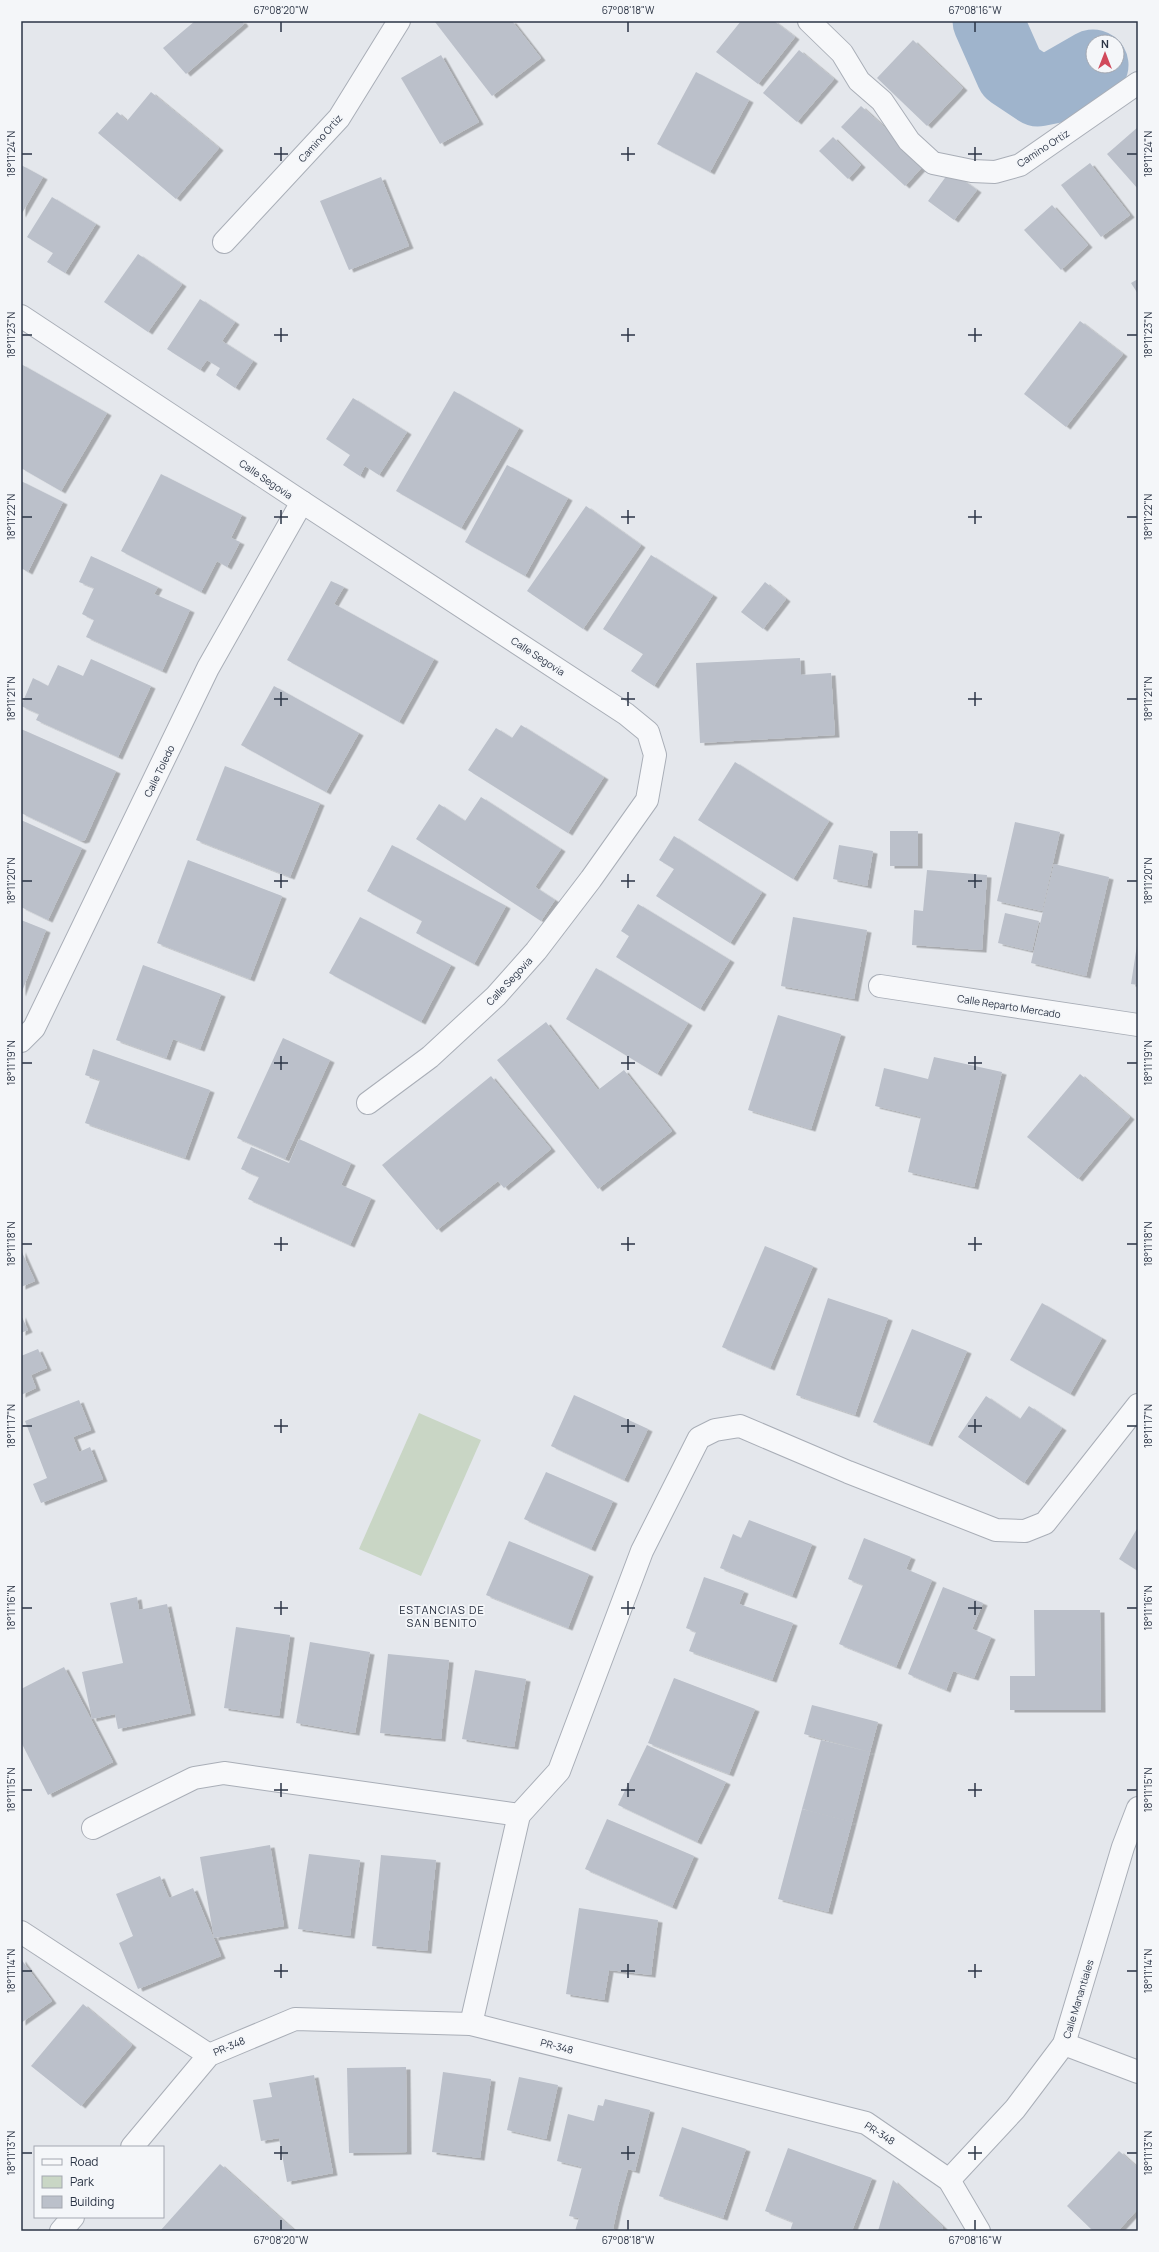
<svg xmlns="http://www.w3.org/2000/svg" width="1159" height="2252" viewBox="0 0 1159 2252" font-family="Manrope,sans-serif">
<defs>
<filter id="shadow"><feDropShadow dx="4.5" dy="2.5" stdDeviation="0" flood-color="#0004"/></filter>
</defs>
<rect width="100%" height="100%" fill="#e4e7ec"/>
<path fill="#c9d6c5" d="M 419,1413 L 481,1440 L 421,1576 L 359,1549 Z"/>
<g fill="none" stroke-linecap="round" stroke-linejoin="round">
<path stroke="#9fb4cc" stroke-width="71" d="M 988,21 L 1011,73 L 1038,91 L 1053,88 L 1093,65"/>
</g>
<g fill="#bbc0ca" filter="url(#shadow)">
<path d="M 195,21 L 242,21 L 244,24 L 186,74 L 163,48 Z"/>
<path d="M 436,21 L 512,21 L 541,58 L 492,96 L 435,22 Z"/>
<path d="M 741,21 L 774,21 L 795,37 L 758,84 L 716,52 Z"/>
<path d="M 913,40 L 963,88 L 927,126 L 877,78 Z"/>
<path d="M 799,50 L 834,79 L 797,122 L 763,93 Z"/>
<path d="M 441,55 L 479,122 L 440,144 L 401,78 Z"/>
<path d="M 696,72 L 749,100 L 710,172 L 657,144 Z"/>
<path d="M 151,92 L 219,148 L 176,199 L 98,133 L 117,112 L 127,121 Z"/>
<path d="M 861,106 L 925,164 L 905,186 L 841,127 Z"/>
<path d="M 1138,127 L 1138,189 L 1107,154 Z"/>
<path d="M 833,137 L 861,165 L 848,179 L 819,151 Z"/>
<path d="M 1090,163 L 1130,215 L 1101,237 L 1061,185 Z"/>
<path d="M 21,165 L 43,177 L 21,215 Z"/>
<path d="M 950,171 L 977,190 L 954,220 L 928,201 Z"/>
<path d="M 381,177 L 409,246 L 349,270 L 320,201 Z"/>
<path d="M 52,197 L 96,224 L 65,273 L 47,262 L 53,253 L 27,237 Z"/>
<path d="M 1052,205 L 1088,245 L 1061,270 L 1024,230 Z"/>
<path d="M 138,254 L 182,284 L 148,332 L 104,302 Z"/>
<path d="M 1138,279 L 1138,294 L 1131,283 Z"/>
<path d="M 200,299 L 235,322 L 222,341 L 253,361 L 235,388 L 216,375 L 220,368 L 207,360 L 200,370 L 167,349 Z"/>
<path d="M 1080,321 L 1123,354 L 1066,427 L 1024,394 Z"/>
<path d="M 21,364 L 107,413 L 61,491 L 21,468 Z"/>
<path d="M 454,391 L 519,428 L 461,528 L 396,491 Z"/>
<path d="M 353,398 L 407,432 L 379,475 L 365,466 L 360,476 L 343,465 L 350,455 L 326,439 Z"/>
<path d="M 507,465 L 568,498 L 525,576 L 465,542 Z"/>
<path d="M 161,474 L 242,515 L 231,538 L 240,542 L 227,567 L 217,561 L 201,592 L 121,551 Z"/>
<path d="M 21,481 L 63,502 L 28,572 L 21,568 Z"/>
<path d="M 586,506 L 641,545 L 583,629 L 527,591 Z"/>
<path d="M 651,555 L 713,595 L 654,686 L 631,671 L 643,654 L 603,629 Z"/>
<path d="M 91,556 L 158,587 L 154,594 L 190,610 L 162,671 L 86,637 L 94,620 L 82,614 L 94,588 L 79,582 Z"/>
<path d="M 331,581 L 344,587 L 334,604 L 434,659 L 399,722 L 287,660 Z"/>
<path d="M 765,582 L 786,599 L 763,629 L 741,612 Z"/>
<path d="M 800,658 L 801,675 L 831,673 L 835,735 L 700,743 L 696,663 Z"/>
<path d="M 91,659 L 151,686 L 118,757 L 36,720 L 39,714 L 21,706 L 33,678 L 48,686 L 58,665 L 83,676 Z"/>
<path d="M 274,686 L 359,733 L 326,792 L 241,745 Z"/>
<path d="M 521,725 L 604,777 L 568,833 L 468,770 L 496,728 L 512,738 Z"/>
<path d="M 21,729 L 116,771 L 85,840 L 81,841 L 21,813 Z"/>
<path d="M 735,762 L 829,821 L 793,879 L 698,820 Z"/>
<path d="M 225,766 L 320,803 L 290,877 L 196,840 Z"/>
<path d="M 481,797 L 561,849 L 535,887 L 555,900 L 541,921 L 416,839 L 439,804 L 465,821 Z"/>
<path d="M 21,820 L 82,848 L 48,920 L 21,907 Z"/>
<path d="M 1015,822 L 1060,832 L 1042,911 L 997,901 Z"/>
<rect x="890" y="831" width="28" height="35"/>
<path d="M 674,836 L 762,892 L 730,943 L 656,896 L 674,869 L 659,860 Z"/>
<path d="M 392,845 L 506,906 L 474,964 L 416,933 L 422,921 L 367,891 Z"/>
<path d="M 839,845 L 873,851 L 867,886 L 833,879 Z"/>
<path d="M 188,860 L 282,896 L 250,979 L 157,943 Z"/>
<path d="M 1054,864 L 1109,877 L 1086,976 L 1031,963 Z"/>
<path d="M 927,870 L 987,875 L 982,950 L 912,945 L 914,910 L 923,911 Z"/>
<path d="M 638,904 L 730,960 L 700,1009 L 616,957 L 629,936 L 621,931 Z"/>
<path d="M 1005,913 L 1039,921 L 1032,951 L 998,943 Z"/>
<path d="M 360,917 L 451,965 L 421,1022 L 329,973 Z"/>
<path d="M 793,917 L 867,930 L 854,999 L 781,986 Z"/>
<path d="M 21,920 L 46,930 L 21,994 Z"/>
<path d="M 1137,945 L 1138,945 L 1138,985 L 1131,984 Z"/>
<path d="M 143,965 L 221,994 L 200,1049 L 173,1039 L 166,1058 L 116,1040 Z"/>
<path d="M 596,968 L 688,1023 L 657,1074 L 566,1019 Z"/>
<path d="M 778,1015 L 841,1034 L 811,1129 L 748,1110 Z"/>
<path d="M 546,1022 L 598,1090 L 624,1070 L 672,1131 L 598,1189 L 497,1060 Z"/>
<path d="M 283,1038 L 330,1060 L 285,1159 L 237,1138 Z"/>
<path d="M 93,1049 L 210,1090 L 185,1158 L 85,1123 L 100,1080 L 85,1075 Z"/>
<path d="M 934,1057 L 1002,1072 L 974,1187 L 908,1172 L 921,1117 L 875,1106 L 884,1068 L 928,1079 Z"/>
<path d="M 1080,1074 L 1130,1117 L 1078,1179 L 1027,1137 Z"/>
<path d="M 491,1076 L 551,1149 L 504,1188 L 498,1181 L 437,1230 L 382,1165 Z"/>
<path d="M 299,1139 L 351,1163 L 341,1185 L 371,1198 L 350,1245 L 248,1199 L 259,1177 L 241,1169 L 251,1147 L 289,1163 Z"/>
<path d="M 765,1246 L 813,1266 L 770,1368 L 722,1347 Z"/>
<path d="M 21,1250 L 35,1281 L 21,1287 Z"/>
<path d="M 828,1298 L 888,1318 L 855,1415 L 796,1395 Z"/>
<path d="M 1042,1303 L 1102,1338 L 1070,1394 L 1010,1360 Z"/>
<path d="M 21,1315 L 28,1330 L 21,1333 Z"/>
<path d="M 912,1329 L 967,1351 L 928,1444 L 873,1422 Z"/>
<path d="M 38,1349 L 47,1368 L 31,1375 L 36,1388 L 21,1395 L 21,1356 Z"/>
<path d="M 574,1395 L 648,1429 L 624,1480 L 551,1446 Z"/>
<path d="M 986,1396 L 1020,1419 L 1029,1406 L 1062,1428 L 1024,1483 L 958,1437 Z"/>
<path d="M 79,1400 L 91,1430 L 73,1437 L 79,1452 L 90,1447 L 103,1479 L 41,1503 L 33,1484 L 47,1478 L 25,1421 Z"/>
<path d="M 546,1472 L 613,1501 L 591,1549 L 524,1519 Z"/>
<path d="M 749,1520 L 812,1544 L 792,1596 L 720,1568 L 733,1534 L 741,1538 Z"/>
<path d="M 1138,1527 L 1138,1571 L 1119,1559 Z"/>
<path d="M 864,1538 L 911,1557 L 906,1569 L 932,1580 L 896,1667 L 839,1644 L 863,1585 L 848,1579 Z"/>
<path d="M 509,1541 L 589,1574 L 568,1628 L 486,1595 Z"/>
<path d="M 704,1577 L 744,1591 L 739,1604 L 793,1623 L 772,1680 L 689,1651 L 696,1632 L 686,1628 Z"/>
<path d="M 943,1587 L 983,1603 L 972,1629 L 991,1637 L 974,1678 L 953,1671 L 946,1690 L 908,1674 Z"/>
<path d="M 137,1597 L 139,1610 L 167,1604 L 191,1713 L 118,1729 L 115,1714 L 92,1719 L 82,1672 L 123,1663 L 110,1603 Z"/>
<path d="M 1034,1610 L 1100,1610 L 1101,1710 L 1010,1710 L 1010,1676 L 1035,1676 Z"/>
<path d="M 236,1627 L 290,1635 L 279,1716 L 224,1708 Z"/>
<path d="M 310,1642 L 370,1652 L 355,1733 L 296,1723 Z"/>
<path d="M 388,1654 L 449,1660 L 441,1739 L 380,1733 Z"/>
<path d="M 64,1667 L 113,1762 L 48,1795 L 21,1742 L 21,1689 Z"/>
<path d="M 475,1670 L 526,1679 L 514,1747 L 462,1739 Z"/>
<path d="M 674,1678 L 755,1709 L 729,1774 L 648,1743 Z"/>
<path d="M 812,1705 L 878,1722 L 870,1752 L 804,1734 Z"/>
<path d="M 821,1740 L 870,1752 L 852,1822 L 802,1809 Z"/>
<path d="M 647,1745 L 726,1782 L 697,1842 L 618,1805 Z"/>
<path d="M 802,1809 L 852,1822 L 828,1912 L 778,1899 Z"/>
<path d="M 607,1819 L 694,1856 L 672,1907 L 585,1869 Z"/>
<path d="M 270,1845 L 284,1926 L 214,1938 L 200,1857 Z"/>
<path d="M 309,1854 L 360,1860 L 350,1936 L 298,1929 Z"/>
<path d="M 381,1855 L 436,1860 L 427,1951 L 372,1946 Z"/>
<path d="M 160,1876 L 169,1898 L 193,1888 L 221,1956 L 138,1989 L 119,1943 L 133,1936 L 116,1894 Z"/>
<path d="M 579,1908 L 658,1920 L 651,1975 L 609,1970 L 604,2000 L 566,1994 Z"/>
<path d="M 21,1959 L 52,2001 L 21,2023 Z"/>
<path d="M 83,2004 L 132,2045 L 81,2106 L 31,2066 Z"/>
<path d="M 406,2067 L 407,2152 L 349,2153 L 347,2068 Z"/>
<path d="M 443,2072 L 491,2079 L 480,2158 L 432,2152 Z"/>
<path d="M 314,2075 L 333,2173 L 287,2182 L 279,2138 L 261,2141 L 253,2100 L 272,2097 L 269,2083 Z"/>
<path d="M 519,2077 L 558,2085 L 546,2139 L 507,2130 Z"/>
<path d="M 605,2099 L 650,2110 L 635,2171 L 628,2169 L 618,2206 L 596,2201 L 618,2206 L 613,2229 L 617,2231 L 575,2231 L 579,2218 L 569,2216 L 582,2167 L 557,2161 L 568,2114 L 594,2121 L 598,2105 L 603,2106 Z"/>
<path d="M 682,2127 L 746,2149 L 723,2218 L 659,2196 Z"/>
<path d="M 788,2148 L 872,2178 L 852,2231 L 790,2231 L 793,2222 L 765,2211 Z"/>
<path d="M 1119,2151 L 1138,2168 L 1138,2209 L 1118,2231 L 1093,2231 L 1067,2206 Z"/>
<path d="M 220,2164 L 295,2231 L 160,2231 Z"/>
<path d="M 893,2180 L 943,2227 L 942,2231 L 878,2231 Z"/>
</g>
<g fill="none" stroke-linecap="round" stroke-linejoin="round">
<g stroke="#a9aeb7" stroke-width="24">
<g id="minor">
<path d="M 809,21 L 842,53 L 859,81 L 882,101 L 909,141 L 933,163 L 972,171 L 995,172 L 1020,165 L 1138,83"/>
<path d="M 224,242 L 339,118 L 399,21"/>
<path d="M 21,316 L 302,502 L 626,714 L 648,732 L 655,755 L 647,800 L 591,879 L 536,951 L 496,996 L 430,1057 L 368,1103"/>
<path d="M 880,986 L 1138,1025"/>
<path d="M 21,1041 L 34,1028 L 208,668 L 302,502"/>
<path d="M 93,1828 L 194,1778 L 224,1773 L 519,1815 L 559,1771 L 642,1551 L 699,1438 L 715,1430 L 740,1426 L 848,1472 L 996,1530 L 1025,1531 L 1045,1523 L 1138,1405"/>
<path d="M 21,1932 L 209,2055"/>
<path d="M 471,2024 L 519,1815"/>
<path d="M 1064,2044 L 1138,2072"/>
<path d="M 132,2147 L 209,2055 L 295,2019 L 471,2024 L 866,2123 L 949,2180 L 979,2231"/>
<path d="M 949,2180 L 1015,2109 L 1064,2044 L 1123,1847 L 1138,1808"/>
<path d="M 61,2231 L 73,2217"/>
</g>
</g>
<use href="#minor" stroke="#f7f8fa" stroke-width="22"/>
</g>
<path fill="none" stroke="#2b3445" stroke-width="1.5" d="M 281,22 L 281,32M 628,22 L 628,32M 975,22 L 975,32M 281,147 L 281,161M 628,147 L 628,161M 975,147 L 975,161M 22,154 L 32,154M 274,154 L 288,154M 621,154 L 635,154M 968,154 L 982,154M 1127,154 L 1137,154M 281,328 L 281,342M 628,328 L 628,342M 975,328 L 975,342M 22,335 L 32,335M 274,335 L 288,335M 621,335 L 635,335M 968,335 L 982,335M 1127,335 L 1137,335M 281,510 L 281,524M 628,510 L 628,524M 975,510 L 975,524M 22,517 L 32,517M 274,517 L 288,517M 621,517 L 635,517M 968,517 L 982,517M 1127,517 L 1137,517M 281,692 L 281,706M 628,692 L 628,706M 975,692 L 975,706M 22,699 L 32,699M 274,699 L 288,699M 621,699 L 635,699M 968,699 L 982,699M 1127,699 L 1137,699M 281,874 L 281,888M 628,874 L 628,888M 975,874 L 975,888M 22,881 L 32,881M 274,881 L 288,881M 621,881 L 635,881M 968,881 L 982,881M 1127,881 L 1137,881M 281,1056 L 281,1070M 628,1056 L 628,1070M 975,1056 L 975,1070M 22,1063 L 32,1063M 274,1063 L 288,1063M 621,1063 L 635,1063M 968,1063 L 982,1063M 1127,1063 L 1137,1063M 281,1237 L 281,1251M 628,1237 L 628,1251M 975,1237 L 975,1251M 22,1244 L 32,1244M 274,1244 L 288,1244M 621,1244 L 635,1244M 968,1244 L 982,1244M 1127,1244 L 1137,1244M 281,1419 L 281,1433M 628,1419 L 628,1433M 975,1419 L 975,1433M 22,1426 L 32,1426M 274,1426 L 288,1426M 621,1426 L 635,1426M 968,1426 L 982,1426M 1127,1426 L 1137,1426M 281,1601 L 281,1615M 628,1601 L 628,1615M 975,1601 L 975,1615M 22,1608 L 32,1608M 274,1608 L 288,1608M 621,1608 L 635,1608M 968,1608 L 982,1608M 1127,1608 L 1137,1608M 281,1783 L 281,1797M 628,1783 L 628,1797M 975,1783 L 975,1797M 22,1790 L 32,1790M 274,1790 L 288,1790M 621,1790 L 635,1790M 968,1790 L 982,1790M 1127,1790 L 1137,1790M 281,1964 L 281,1978M 628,1964 L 628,1978M 975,1964 L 975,1978M 22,1971 L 32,1971M 274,1971 L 288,1971M 621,1971 L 635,1971M 968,1971 L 982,1971M 1127,1971 L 1137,1971M 281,2146 L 281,2160M 628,2146 L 628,2160M 975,2146 L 975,2160M 22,2153 L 32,2153M 274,2153 L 288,2153M 621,2153 L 635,2153M 968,2153 L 982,2153M 1127,2153 L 1137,2153M 281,2220 L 281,2230M 628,2220 L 628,2230M 975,2220 L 975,2230"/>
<g text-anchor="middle" stroke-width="3.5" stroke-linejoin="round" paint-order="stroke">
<g font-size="10" fill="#2b3445" stroke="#f4f6f9">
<text transform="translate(320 138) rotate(-48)" y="4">Camino Ortiz</text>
<text transform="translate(1043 148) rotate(-33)" y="4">Camino Ortiz</text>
<text transform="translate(266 479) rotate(34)" y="4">Calle Segovia</text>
<text transform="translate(538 656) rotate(33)" y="4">Calle Segovia</text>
<text transform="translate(159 771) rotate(-64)" y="4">Calle Toledo</text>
<text transform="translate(509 981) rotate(-47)" y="4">Calle Segovia</text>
<text transform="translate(1009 1006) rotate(9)" y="4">Calle Reparto Mercado</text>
<text transform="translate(1078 1999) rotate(-73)" y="4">Calle Manantiales</text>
<text transform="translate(229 2046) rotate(-23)" y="4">PR-348</text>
<text transform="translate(557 2046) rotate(14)" y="4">PR-348</text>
<text transform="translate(880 2133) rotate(32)" y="4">PR-348</text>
</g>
<g font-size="11" letter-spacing="1" fill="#1d2536" stroke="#f4f6f9">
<text x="442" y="1614">ESTANCIAS DE<tspan x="442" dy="13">SAN BENITO</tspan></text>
</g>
</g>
<rect width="1159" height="2252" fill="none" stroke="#f4f6f9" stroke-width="44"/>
<rect x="34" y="2146" width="130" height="72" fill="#f4f6f9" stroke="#a4a8b1"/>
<rect x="42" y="2159" width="20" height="6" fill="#f7f8fa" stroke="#a4a8b1"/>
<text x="70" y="2166" font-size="12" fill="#2b3445">Road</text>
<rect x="42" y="2176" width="20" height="12" fill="#c9d6c5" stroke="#a4a8b1"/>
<text x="70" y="2186" font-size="12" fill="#2b3445">Park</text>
<rect x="42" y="2196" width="20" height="12" fill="#bbc0ca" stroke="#a4a8b1"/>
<text x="70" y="2206" font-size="12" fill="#2b3445">Building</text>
<g transform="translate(1105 54)"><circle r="19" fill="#f4f6f9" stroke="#a4a8b1"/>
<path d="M0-3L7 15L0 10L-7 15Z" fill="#d1495b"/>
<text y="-6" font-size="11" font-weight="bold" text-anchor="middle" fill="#2b3445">N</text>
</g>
<rect x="22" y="22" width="1115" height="2208" fill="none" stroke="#2b3445" stroke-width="1.5"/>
<g font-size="10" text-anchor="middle" fill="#2b3445">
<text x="281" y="14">67°08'20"W</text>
<text x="628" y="14">67°08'18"W</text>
<text x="975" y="14">67°08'16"W</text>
<text transform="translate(11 154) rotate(-90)" y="4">18°11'24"N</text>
<text transform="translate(1148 154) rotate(-90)" y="4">18°11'24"N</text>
<text transform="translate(11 335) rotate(-90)" y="4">18°11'23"N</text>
<text transform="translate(1148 335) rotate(-90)" y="4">18°11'23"N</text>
<text transform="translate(11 517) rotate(-90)" y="4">18°11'22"N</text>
<text transform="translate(1148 517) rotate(-90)" y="4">18°11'22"N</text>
<text transform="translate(11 699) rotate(-90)" y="4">18°11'21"N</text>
<text transform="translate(1148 699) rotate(-90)" y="4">18°11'21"N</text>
<text transform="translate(11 881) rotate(-90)" y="4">18°11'20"N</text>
<text transform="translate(1148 881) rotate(-90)" y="4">18°11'20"N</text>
<text transform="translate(11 1063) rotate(-90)" y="4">18°11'19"N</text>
<text transform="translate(1148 1063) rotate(-90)" y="4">18°11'19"N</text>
<text transform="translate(11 1244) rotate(-90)" y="4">18°11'18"N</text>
<text transform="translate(1148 1244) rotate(-90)" y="4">18°11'18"N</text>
<text transform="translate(11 1426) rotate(-90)" y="4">18°11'17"N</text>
<text transform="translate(1148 1426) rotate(-90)" y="4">18°11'17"N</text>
<text transform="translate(11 1608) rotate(-90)" y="4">18°11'16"N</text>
<text transform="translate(1148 1608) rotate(-90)" y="4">18°11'16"N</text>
<text transform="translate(11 1790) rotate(-90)" y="4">18°11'15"N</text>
<text transform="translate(1148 1790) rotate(-90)" y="4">18°11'15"N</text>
<text transform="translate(11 1971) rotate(-90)" y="4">18°11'14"N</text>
<text transform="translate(1148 1971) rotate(-90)" y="4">18°11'14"N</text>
<text transform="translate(11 2153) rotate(-90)" y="4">18°11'13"N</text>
<text transform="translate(1148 2153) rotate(-90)" y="4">18°11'13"N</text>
<text x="281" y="2244">67°08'20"W</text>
<text x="628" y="2244">67°08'18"W</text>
<text x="975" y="2244">67°08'16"W</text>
</g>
</svg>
